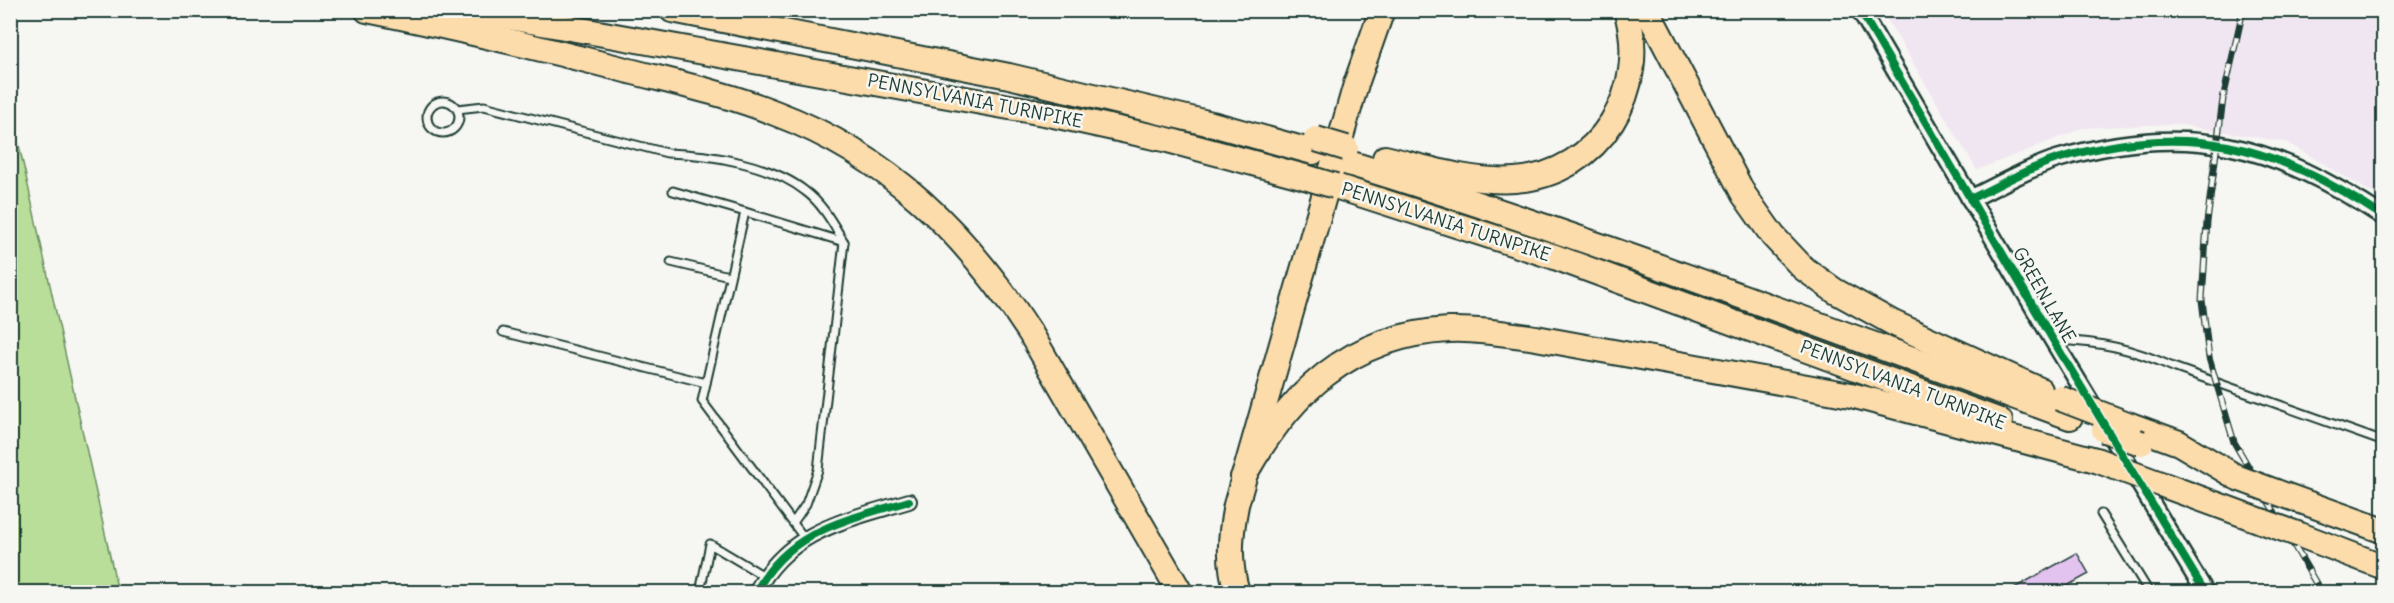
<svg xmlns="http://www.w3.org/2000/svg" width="2394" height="603" viewBox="0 0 2394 603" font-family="Delius,sans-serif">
<rect width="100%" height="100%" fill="#f6f6f2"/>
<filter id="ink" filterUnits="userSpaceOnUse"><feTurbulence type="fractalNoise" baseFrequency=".0167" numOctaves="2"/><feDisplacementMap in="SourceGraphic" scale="12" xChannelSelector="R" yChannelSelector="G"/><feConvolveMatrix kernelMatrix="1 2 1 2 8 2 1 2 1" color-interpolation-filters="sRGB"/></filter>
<g filter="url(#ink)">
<path fill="#f0e6f1" d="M 1882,11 L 2383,11 L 2383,199 L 2286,142 L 2175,124 L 2083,128 L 1977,170 Z"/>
<path fill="#b9de99" stroke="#6c8e66" stroke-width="1.5" d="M 10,109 L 11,109 L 118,592 L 11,592 Z"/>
<path fill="#e2c2ef" stroke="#1f3d34" stroke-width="1.5" d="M 2077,553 L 2089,574 L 2056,592 L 2007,592 Z"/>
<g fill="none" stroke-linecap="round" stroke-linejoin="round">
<g stroke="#1f3d34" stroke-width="11">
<g id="service">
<circle cx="443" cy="117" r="16"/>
<path d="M 457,109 L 484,106 L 667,153 C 709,154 771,164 805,191 C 823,204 833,224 844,242"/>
<path d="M 673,191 L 745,212"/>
<path d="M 671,262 L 729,276"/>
<path d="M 503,332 L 706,383"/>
<path d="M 2055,340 C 2101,342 2131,348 2173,367 L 2384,442"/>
<path d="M 2101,514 L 2149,592"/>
<path d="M 793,523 L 806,504 L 818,470 L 844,242 L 745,212 L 702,401 L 793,523 L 805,539"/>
<path d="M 700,592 L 710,544 L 764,576"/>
</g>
</g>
<g stroke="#1f3d34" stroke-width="18">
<path id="minor" d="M 756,592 C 788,530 847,520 909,501"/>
</g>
<g stroke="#1f3d34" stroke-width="21">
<g id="tertiary">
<path d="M 1860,10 L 2053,340 L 2205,592"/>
<path d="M 1970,199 C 1998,186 2028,168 2057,159 C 2186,120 2274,144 2384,217"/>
</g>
</g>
<g stroke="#1f3d34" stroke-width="28">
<g id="motorway">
<path d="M 367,10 C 451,27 535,47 618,68 C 671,82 725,93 775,113 C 889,156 966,233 1031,334 L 1180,592"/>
<path d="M 470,10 L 1049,114 L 1164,139 L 1305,177"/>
<path d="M 672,10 L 1009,76 L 1212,124 L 1313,152"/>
<path d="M 1647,10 L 1744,195 L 1773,236 L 1803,268 L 1835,291 L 1893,323 L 2040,390"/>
<path d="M 1385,158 C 1426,168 1472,183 1515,180 C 1600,174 1651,89 1626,10"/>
<path d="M 1342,161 C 1588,236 1829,329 2070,417"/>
<path d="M 1335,186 L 1555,257 L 2000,421"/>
<path d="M 2130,425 L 2179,443 L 2238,478"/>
<path d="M 1243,477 C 1289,394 1349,335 1449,330 C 1478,329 1507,334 1536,338 L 1851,395 L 2096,460"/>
<path d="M 2166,486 L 2264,522"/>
<path d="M 2276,492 L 2384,531"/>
<path d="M 2300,535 L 2384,567"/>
<path d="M 1237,592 C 1228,562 1230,536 1236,505 L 1356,84 L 1382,10"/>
</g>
</g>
<use href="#service" stroke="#f6f6f2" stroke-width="7"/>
<use href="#minor" stroke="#f6f6f2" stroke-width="14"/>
<use href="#tertiary" stroke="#f6f6f2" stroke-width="16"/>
<use href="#motorway" stroke="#fddcac" stroke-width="24"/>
<g stroke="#1f3d34" stroke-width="7">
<path id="rail" d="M 2243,10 L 2223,99 L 2207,222 L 2202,300 L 2209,358 L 2234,442 L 2321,592"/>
</g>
<use href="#rail" stroke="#f6f6f2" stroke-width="4.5" stroke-dasharray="14" stroke-linecap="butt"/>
<g stroke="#1f3d34" stroke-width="28" stroke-linecap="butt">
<g id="motorway-bridge">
<path d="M 1316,139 L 1346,148"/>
<path d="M 1305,177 L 1335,186"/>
<path d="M 2059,398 L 2130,425"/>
<path d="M 2104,430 L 2141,443"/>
<path d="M 2096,460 L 2166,486"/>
<path d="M 2238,478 L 2276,492"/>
<path d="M 2264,522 L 2300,535"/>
</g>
</g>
<use href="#motorway-bridge" stroke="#fddcac" stroke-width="24"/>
<g stroke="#f6f6f2" stroke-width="11">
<g id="cycleway">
<path d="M 1860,10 L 2053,340 L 2205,592"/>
<path d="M 1970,199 C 1998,186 2028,168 2057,159 C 2186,120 2274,144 2384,217"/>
<path d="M 756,592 C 788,530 847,520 909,501"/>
</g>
</g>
<use href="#cycleway" stroke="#00873e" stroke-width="8"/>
</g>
</g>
<g text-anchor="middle" stroke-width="5" stroke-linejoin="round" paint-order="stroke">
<g font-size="18" fill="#1f3d34" stroke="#f6f6f2">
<text transform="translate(975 101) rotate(11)" y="6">PENNSYLVANIA TURNPIKE</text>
<text transform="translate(1446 222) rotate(18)" y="6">PENNSYLVANIA TURNPIKE</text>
<text transform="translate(2044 295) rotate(60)" y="6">GREEN LANE</text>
<text transform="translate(1903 385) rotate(21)" y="6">PENNSYLVANIA TURNPIKE</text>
</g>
</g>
<rect width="2394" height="603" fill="none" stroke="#f6f6f2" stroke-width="36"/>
<rect x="18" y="18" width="2358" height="567" fill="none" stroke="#1f3d34" stroke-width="2" filter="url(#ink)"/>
</svg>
